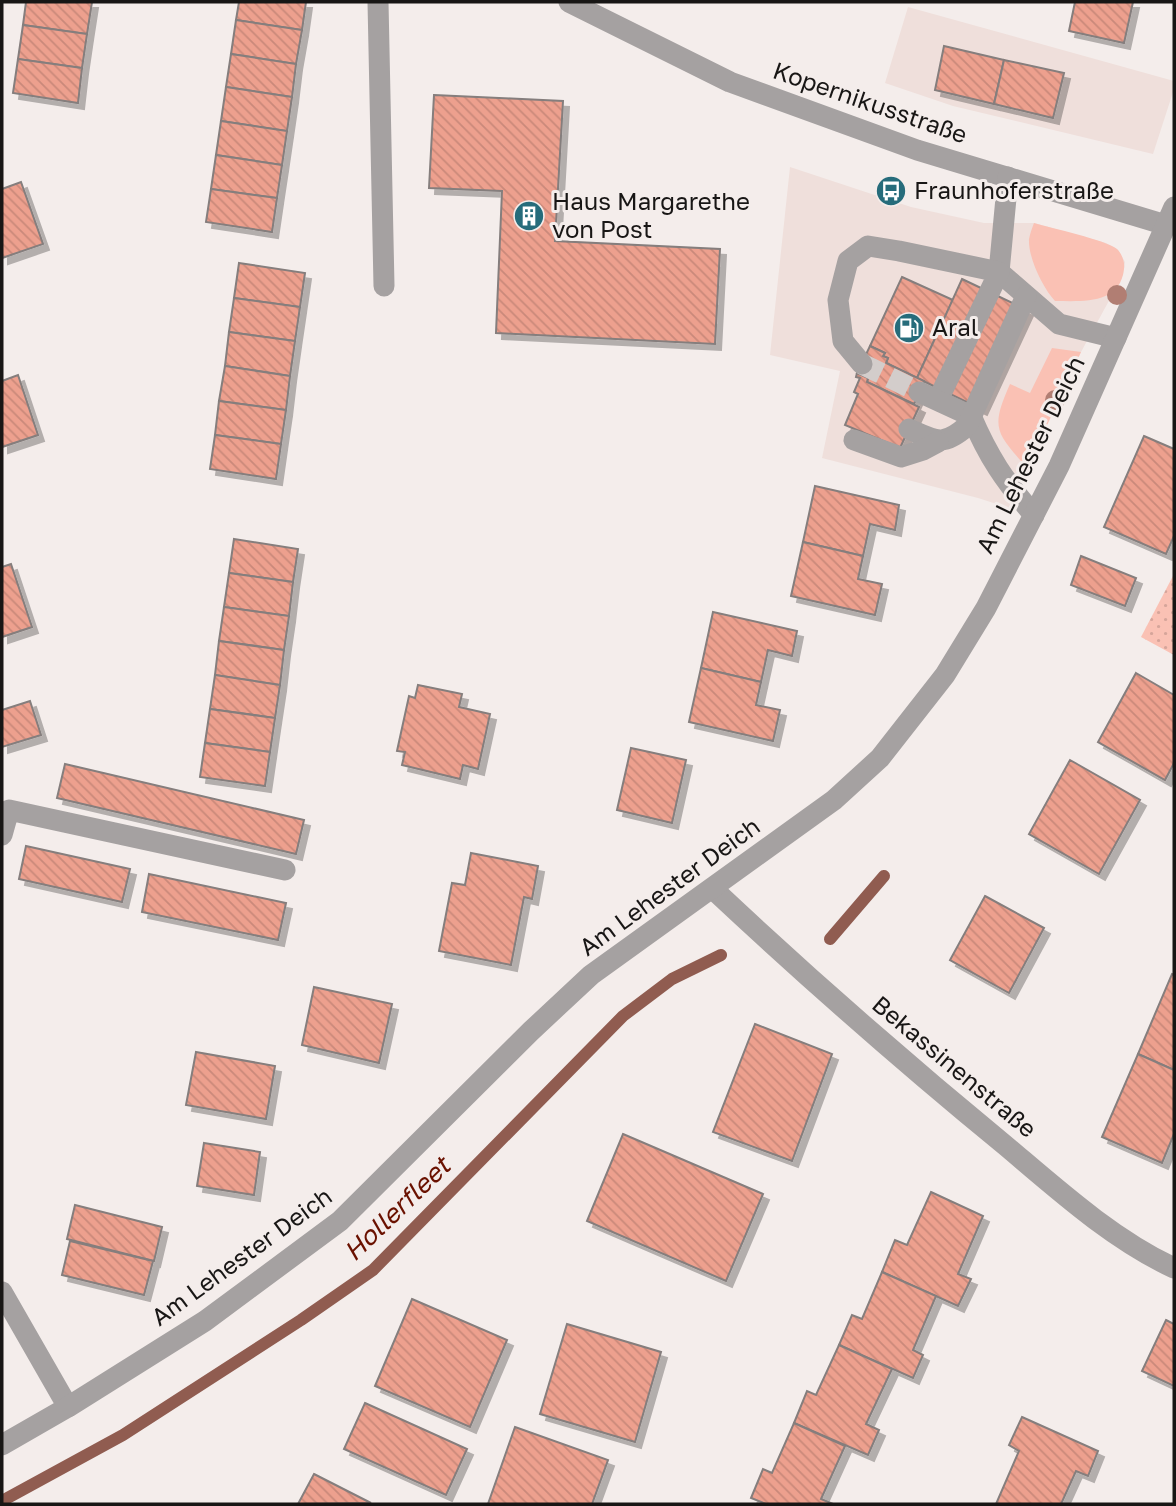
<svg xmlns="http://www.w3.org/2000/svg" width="1176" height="1506" viewBox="0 0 1176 1506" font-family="'Golos Text',sans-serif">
<defs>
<pattern id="park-dots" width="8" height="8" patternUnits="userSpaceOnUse" patternTransform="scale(1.75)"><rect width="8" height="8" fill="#fac1b4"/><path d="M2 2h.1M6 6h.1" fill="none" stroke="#d6a59a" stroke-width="1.8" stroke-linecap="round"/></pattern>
<pattern id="building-back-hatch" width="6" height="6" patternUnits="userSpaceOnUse" patternTransform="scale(1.75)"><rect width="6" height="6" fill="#eda08e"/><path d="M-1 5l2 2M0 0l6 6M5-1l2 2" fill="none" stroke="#ca897a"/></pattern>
<filter id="shadow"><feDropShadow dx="6" dy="6" stdDeviation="0" flood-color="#0004"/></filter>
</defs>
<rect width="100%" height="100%" fill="#f4edeb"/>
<g fill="#efdfdb">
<path d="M 908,7 L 1174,81 L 1174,89 L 1153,154 L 953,106 L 885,83 Z"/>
<path d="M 790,167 L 911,207 L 984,223 L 1034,223 L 1106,243 L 1118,250 L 1125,262 L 1123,275 L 1081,352 L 1009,508 L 978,498 L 822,458 L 840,371 L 770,355 Z"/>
</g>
<g fill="#fac1b4">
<path d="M 1034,223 C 1051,228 1106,240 1117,249 C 1122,254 1125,262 1124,269 C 1120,305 1083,301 1055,301 C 1043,288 1028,258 1029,239 C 1030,234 1032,228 1034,223 Z"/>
<path d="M 1052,348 L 1081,352 L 1027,468 C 996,432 990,429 1010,384 L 1030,393 Z"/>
</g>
<path fill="url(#park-dots)" d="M 1174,574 L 1174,655 L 1141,637 Z"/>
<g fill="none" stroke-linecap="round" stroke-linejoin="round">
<g stroke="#905c50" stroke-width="12">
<path d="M 830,939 L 884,876"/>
<path d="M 2,1501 L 123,1435 L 301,1320 L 373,1270 L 623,1016 L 672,979 L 721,955"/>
</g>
</g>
<g fill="url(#building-back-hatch)" stroke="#857e7d" stroke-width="2" filter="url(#shadow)">
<path d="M 26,2 L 92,2 L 87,34 L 23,25 Z"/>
<path d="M 239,2 L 306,2 L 302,30 L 236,20 Z"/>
<path d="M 1075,2 L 1133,2 L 1124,43 L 1069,31 Z"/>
<path d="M 236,20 L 302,30 L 296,64 L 231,54 Z"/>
<path d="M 23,25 L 87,34 L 82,68 L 18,59 Z"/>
<path d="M 944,46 L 1004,60 L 994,104 L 935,90 Z"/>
<path d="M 231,54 L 296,64 L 292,97 L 226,87 Z"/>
<path d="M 18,59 L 82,68 L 78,103 L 13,93 Z"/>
<path d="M 1004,60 L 1064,73 L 1053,118 L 994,104 Z"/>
<path d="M 226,87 L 292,97 L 287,131 L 221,121 Z"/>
<path d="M 434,95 L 563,101 L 555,241 L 720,249 L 715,344 L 496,333 L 502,191 L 429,188 Z"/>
<path d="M 221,121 L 287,131 L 282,165 L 216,155 Z"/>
<path d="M 216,155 L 282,165 L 277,198 L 211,189 Z"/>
<path d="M 21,182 L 43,244 L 2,258 L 2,189 Z"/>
<path d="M 211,189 L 277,198 L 272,232 L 206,222 Z"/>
<path d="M 239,263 L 305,273 L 300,307 L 234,298 Z"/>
<path d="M 902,277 L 953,300 L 917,378 L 886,363 L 888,358 L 883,356 L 885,353 L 870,346 Z"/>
<path d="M 962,279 L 1027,310 L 981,409 L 917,378 Z"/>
<path d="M 234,298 L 300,307 L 295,341 L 229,332 Z"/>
<path d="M 229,332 L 295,341 L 290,376 L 225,366 Z"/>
<path d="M 870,346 L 885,353 L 883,356 L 888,358 L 886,363 L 924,381 L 914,404 L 867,382 L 868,378 L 857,373 Z"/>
<path d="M 225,366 L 290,376 L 286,410 L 219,401 Z"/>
<path d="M 857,373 L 868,378 L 867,382 L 919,407 L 900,448 L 845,425 L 858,394 L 854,392 L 860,378 L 856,377 Z"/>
<path d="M 18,375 L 38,435 L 2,447 L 2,381 Z"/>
<path d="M 219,401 L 286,410 L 281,444 L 215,435 Z"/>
<path d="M 215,435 L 281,444 L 276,479 L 210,469 Z"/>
<path d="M 1144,436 L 1174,449 L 1174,536 L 1166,554 L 1104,527 Z"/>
<path d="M 815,486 L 899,505 L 895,530 L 870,524 L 863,556 L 803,542 Z"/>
<path d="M 234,539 L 298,549 L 293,582 L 229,573 Z"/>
<path d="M 803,542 L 863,556 L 858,579 L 882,584 L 875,615 L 791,596 Z"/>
<path d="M 1081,556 L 1136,578 L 1125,606 L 1071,585 Z"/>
<path d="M 11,564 L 32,627 L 2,637 L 2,567 Z"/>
<path d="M 229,573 L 293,582 L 289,616 L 224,607 Z"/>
<path d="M 224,607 L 289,616 L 284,650 L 219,641 Z"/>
<path d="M 713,612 L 797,631 L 792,656 L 768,650 L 761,682 L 701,668 Z"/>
<path d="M 219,641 L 284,650 L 280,685 L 215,675 Z"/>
<path d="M 701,668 L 761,682 L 756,705 L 780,710 L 773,741 L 689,722 Z"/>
<path d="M 1136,673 L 1174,695 L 1174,763 L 1165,780 L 1098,742 Z"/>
<path d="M 215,675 L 280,685 L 275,718 L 210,709 Z"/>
<path d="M 418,685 L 462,694 L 459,707 L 490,714 L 478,769 L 463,765 L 460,779 L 402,765 L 405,752 L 397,751 L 409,696 L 415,698 Z"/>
<path d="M 30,701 L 41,735 L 2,747 L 2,710 Z"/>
<path d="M 210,709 L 275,718 L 270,752 L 205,743 Z"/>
<path d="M 205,743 L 270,752 L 265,786 L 200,777 Z"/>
<path d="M 631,748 L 686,760 L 672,823 L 617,810 Z"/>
<path d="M 1070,760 L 1140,800 L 1099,874 L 1029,834 Z"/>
<path d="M 65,764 L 304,820 L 296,854 L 57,798 Z"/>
<path d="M 26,846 L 130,869 L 122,902 L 19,879 Z"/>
<path d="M 471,853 L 538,866 L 532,899 L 524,897 L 511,965 L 439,951 L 452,883 L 465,885 Z"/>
<path d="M 149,874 L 286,903 L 278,940 L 142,912 Z"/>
<path d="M 985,896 L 1044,928 L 1009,993 L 950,960 Z"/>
<path d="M 1172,974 L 1174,975 L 1174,1070 L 1138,1054 Z"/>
<path d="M 314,987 L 392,1004 L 379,1063 L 302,1045 Z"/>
<path d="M 755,1024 L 832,1054 L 792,1161 L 713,1132 Z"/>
<path d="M 196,1052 L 275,1066 L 266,1119 L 186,1105 Z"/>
<path d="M 1138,1054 L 1174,1070 L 1174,1134 L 1162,1163 L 1102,1137 Z"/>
<path d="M 623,1134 L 763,1194 L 726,1281 L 587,1221 Z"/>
<path d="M 204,1143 L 260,1152 L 254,1195 L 197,1186 Z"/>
<path d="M 931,1192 L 983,1216 L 958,1274 L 971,1279 L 958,1306 L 882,1272 L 895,1240 L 907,1245 Z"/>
<path d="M 75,1205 L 162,1227 L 154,1261 L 67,1239 Z"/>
<path d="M 70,1241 L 153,1261 L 144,1295 L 62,1275 Z"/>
<path d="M 882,1272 L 936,1296 L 913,1350 L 923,1355 L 913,1378 L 839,1345 L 852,1315 L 862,1319 Z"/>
<path d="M 412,1299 L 507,1340 L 470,1427 L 375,1386 Z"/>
<path d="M 1166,1320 L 1174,1324 L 1174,1386 L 1142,1371 Z"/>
<path d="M 567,1324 L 661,1352 L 635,1442 L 540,1414 Z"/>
<path d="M 839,1345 L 892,1369 L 866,1424 L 879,1430 L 868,1455 L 794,1423 L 807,1391 L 816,1395 Z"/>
<path d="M 365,1403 L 467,1449 L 446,1495 L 344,1449 Z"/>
<path d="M 1022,1417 L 1098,1451 L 1088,1476 L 1076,1471 L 1061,1504 L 996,1504 L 1019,1451 L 1009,1445 Z"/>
<path d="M 794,1423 L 845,1446 L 821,1499 L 833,1504 L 766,1504 L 751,1498 L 763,1469 L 772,1473 Z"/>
<path d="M 515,1427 L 608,1460 L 592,1504 L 488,1504 Z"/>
<path d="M 314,1474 L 371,1503 L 298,1504 Z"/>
</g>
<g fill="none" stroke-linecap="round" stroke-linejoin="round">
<path stroke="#d3cdcb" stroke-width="21" stroke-dasharray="21 10" stroke-linecap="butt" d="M 862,364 L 919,392"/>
<g stroke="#a5a1a1" stroke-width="21">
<path d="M 378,2 L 384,286"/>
<path d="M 569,2 L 730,82 L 917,150 L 1166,225"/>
<path d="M 1008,177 L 999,272 L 1059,324 L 1116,338"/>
<path d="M 862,364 L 843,341 L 838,300 L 848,261 L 868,246 L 899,251 L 999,272 L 938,400"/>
<path d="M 919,392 L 971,416 C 989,458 1004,480 1034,515"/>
<path d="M 909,429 C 936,441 943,447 967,426 L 1026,296"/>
<path d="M 854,440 L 901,457 L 923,450 L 938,442"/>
<path d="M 2,835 L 9,810 L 285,870"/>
<path d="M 713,889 C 808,978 906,1064 1006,1146 C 1058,1190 1112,1239 1174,1268"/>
<path d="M 2,1292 L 68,1407"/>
<path d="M 2,1445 L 68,1407 L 205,1321 L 340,1221 L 531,1031 L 591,975 L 834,800 L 880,758 L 945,675 L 986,608 L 1059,466 L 1174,207"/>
</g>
</g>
<g fill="#b17e73">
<circle cx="1117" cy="295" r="10"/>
<circle cx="1055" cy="400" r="10"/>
</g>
<defs>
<g id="bus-disc" transform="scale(1.575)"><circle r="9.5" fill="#266c7b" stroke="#f4edeb"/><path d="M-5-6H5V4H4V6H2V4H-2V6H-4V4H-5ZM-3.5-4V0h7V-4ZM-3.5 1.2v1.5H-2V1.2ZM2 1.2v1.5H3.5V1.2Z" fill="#fff"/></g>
<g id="building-disc" transform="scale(1.575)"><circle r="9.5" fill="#266c7b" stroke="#f4edeb"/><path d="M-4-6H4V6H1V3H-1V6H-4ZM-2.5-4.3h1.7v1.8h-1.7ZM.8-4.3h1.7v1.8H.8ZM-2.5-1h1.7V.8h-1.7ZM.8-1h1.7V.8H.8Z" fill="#fff"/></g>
<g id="fuel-disc" transform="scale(1.575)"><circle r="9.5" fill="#266c7b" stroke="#f4edeb"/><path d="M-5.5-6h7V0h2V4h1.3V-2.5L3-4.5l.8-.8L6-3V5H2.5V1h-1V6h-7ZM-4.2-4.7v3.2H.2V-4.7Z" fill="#fff"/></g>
</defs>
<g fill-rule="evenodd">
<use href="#bus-disc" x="891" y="191"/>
<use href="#building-disc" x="529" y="216"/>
<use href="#fuel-disc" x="909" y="328"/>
</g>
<g text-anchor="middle" stroke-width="6" stroke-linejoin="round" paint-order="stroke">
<g font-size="24" fill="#181615" stroke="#f4edeb">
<text transform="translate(870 103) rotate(19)" y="8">Kopernikusstraße</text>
<text transform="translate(1031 455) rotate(-64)" y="8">Am Lehester Deich</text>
<text transform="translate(670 887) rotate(-36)" y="8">Am Lehester Deich</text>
<text transform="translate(954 1067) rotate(40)" y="8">Bekassinenstraße</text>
<text transform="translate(242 1257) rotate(-36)" y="8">Am Lehester Deich</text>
</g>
<g font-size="24" fill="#181615" stroke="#f4edeb" text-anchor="start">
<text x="914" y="199">Fraunhoferstraße</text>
<text x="552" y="210">Haus Margarethe<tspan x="552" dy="28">von Post</tspan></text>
<text x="932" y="336">Aral</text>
</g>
<g font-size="26" font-style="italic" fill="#6a1100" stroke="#f4edeb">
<text transform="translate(397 1209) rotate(-44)" y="9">Hollerfleet</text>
</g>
</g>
<rect width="1176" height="1506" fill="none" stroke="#181615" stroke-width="7"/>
</svg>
